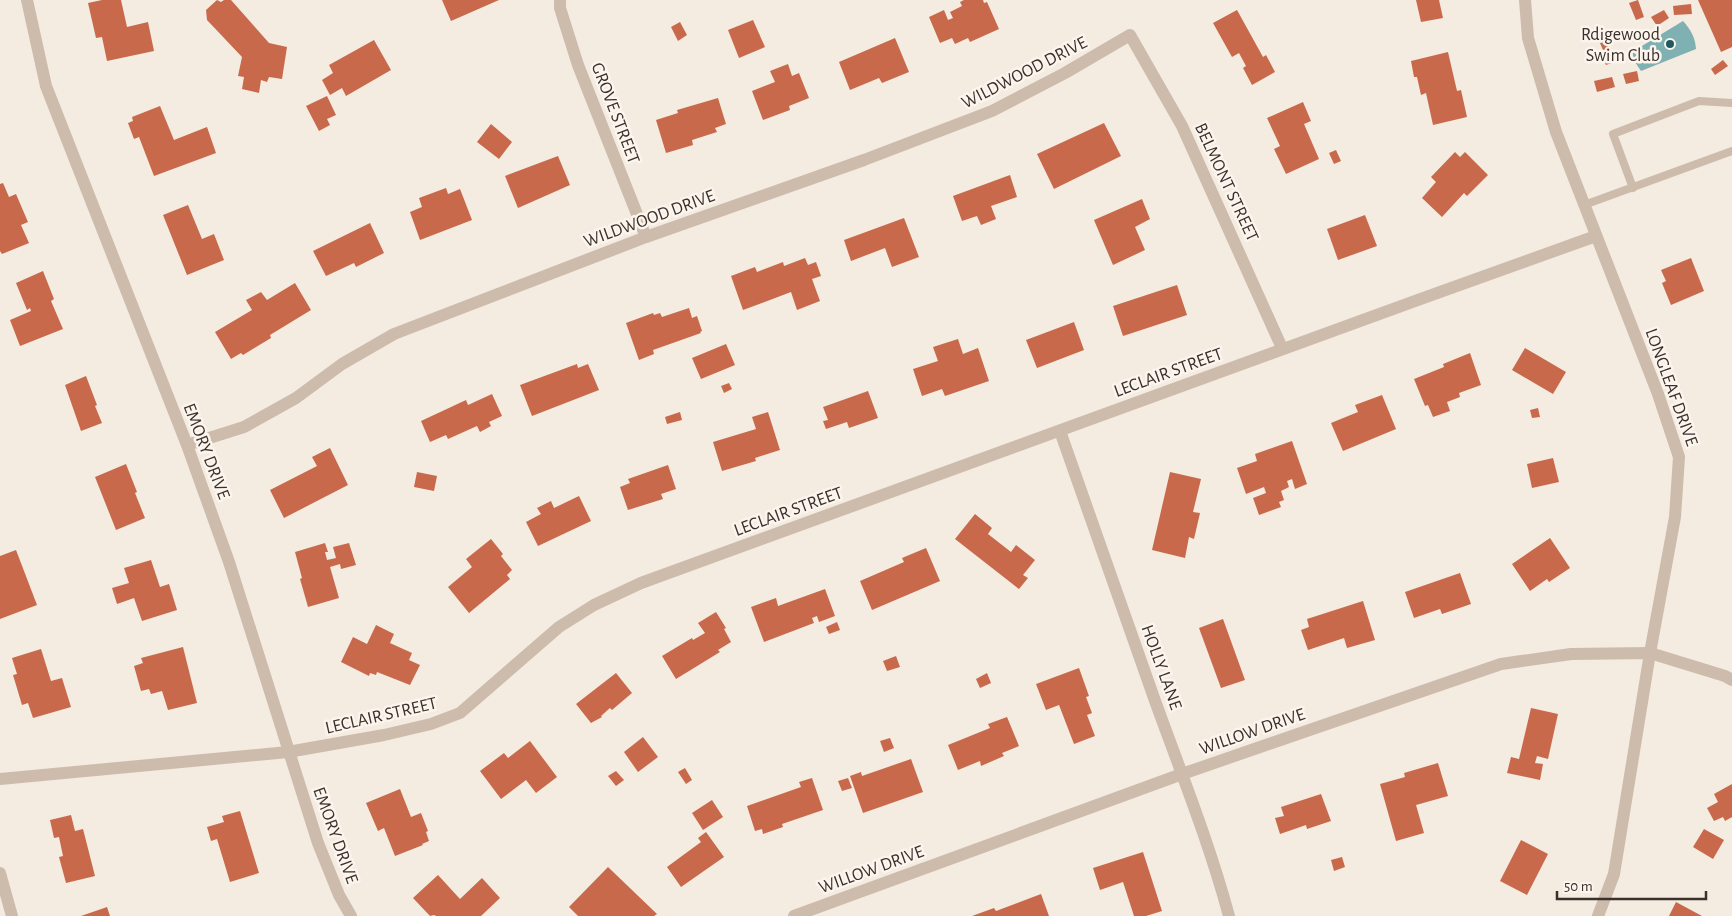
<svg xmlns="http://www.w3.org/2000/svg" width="1732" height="916" viewBox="0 0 1732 916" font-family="'Alegreya Sans',sans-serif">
<rect width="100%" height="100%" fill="#f4ebe1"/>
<path fill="#7fb0b2" d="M 1683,21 C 1691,30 1695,37 1696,49 L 1641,71 L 1635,62 L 1632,52 Z"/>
<g fill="#c8694b">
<path d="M 102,0 L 121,0 L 127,27 L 148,22 L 154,51 L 107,61 L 102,37 L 96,38 L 88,3 Z"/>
<path d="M 217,0 L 221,2 L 224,0 L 231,0 L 269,43 L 287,47 L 282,79 L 269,77 L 267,82 L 261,80 L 259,93 L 242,89 L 244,77 L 238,76 L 242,57 L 207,20 L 206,10 Z"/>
<path d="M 442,0 L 499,0 L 451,21 Z"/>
<path d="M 964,0 L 983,0 L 984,3 L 987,2 L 999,29 L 970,42 L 968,38 L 955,44 L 952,38 L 940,43 L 929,17 L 944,10 L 948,20 L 953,18 L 950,12 L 962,6 L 960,2 Z"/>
<path d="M 1416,0 L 1439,0 L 1443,18 L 1421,22 Z"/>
<path d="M 1638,0 L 1644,17 L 1636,20 L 1629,3 Z"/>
<path d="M 1698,0 L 1732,0 L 1732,47 L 1721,52 Z"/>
<path d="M 1691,4 L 1692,14 L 1674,15 L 1673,6 Z"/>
<path d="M 1237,10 L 1263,57 L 1266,55 L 1275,72 L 1252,85 L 1243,68 L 1246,66 L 1239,53 L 1232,57 L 1213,23 Z"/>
<path d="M 1664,10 L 1669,18 L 1657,26 L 1651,17 Z"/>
<path d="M 753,20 L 765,47 L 739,58 L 728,30 Z"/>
<path d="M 680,22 L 687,35 L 678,41 L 671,27 Z"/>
<path d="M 895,38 L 909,72 L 882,83 L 879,78 L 850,90 L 839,62 Z"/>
<path d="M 374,40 L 391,70 L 346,96 L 342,88 L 330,95 L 322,80 L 333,73 L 329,65 Z"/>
<path d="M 1606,40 L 1614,62 L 1606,65 L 1600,51 L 1603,50 L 1600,43 Z"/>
<path d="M 1448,52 L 1457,91 L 1461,90 L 1467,117 L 1433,125 L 1426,93 L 1421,95 L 1417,77 L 1414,77 L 1411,61 Z"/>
<path d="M 1723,60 L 1728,66 L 1715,75 L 1711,69 Z"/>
<path d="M 788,64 L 792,76 L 799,73 L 809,98 L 789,106 L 790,110 L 763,120 L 752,91 L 775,82 L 770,71 Z"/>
<path d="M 1637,71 L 1639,81 L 1626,84 L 1623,74 Z"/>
<path d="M 1612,77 L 1615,87 L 1597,92 L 1594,81 Z"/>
<path d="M 327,96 L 336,115 L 327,119 L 330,125 L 319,131 L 306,106 Z"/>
<path d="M 718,98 L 726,124 L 715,128 L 717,132 L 692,140 L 693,145 L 666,153 L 656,120 L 678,113 L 677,110 Z"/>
<path d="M 1303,102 L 1311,121 L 1304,124 L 1319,159 L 1286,174 L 1274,149 L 1280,146 L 1267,118 Z"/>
<path d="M 160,106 L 174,140 L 207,127 L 216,153 L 154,176 L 139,137 L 134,139 L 128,123 L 133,121 L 132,117 Z"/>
<path d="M 1104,123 L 1121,156 L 1054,189 L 1037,154 Z"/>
<path d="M 491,124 L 512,142 L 499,159 L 477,142 Z"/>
<path d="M 1336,150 L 1341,161 L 1334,164 L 1329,153 Z"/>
<path d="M 1455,152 L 1460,157 L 1465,152 L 1488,175 L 1467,196 L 1464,193 L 1442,217 L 1422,198 L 1436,182 L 1431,177 Z"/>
<path d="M 558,156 L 570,185 L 518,208 L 505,176 Z"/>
<path d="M 1010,175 L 1017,197 L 991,206 L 996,219 L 981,225 L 977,216 L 962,221 L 953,196 Z"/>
<path d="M 3,183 L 9,197 L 16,194 L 28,222 L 21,225 L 29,243 L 2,254 L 0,251 L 0,184 Z"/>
<path d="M 446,188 L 448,194 L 460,189 L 472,220 L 420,240 L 410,212 L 422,207 L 419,198 Z"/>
<path d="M 1142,199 L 1150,219 L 1135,227 L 1145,250 L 1113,265 L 1094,220 Z"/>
<path d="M 188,205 L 202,239 L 214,234 L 224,260 L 187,275 L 163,215 Z"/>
<path d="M 1365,215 L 1377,246 L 1338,260 L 1327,229 Z"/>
<path d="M 904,218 L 919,257 L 892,267 L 885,248 L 851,261 L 844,240 Z"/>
<path d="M 370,223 L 384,253 L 356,267 L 354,263 L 326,276 L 313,251 Z"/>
<path d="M 805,258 L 808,265 L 816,262 L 821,276 L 812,279 L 820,301 L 797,310 L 791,292 L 743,310 L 731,276 L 755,267 L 757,272 L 783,262 L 784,266 Z"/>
<path d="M 1691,258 L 1704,291 L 1671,305 L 1662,283 L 1666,281 L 1661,270 Z"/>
<path d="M 43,271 L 54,299 L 51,301 L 63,329 L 20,346 L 10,320 L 31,311 L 30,308 L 27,310 L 16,283 Z"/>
<path d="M 295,283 L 311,310 L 270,335 L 271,338 L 243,355 L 241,353 L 231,359 L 215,332 L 252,310 L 246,300 L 261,292 L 267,300 Z"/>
<path d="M 1177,285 L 1187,315 L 1123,336 L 1113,306 Z"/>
<path d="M 689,308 L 692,318 L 697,316 L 702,331 L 700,332 L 701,333 L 653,350 L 654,354 L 639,360 L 626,323 L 653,313 L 654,315 L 660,313 L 662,317 Z"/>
<path d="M 1074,322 L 1084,350 L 1037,368 L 1026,340 Z"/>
<path d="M 958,339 L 963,354 L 978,348 L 989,381 L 945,396 L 942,389 L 922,396 L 913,369 L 938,361 L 933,347 Z"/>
<path d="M 726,344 L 735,365 L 701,379 L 692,358 Z"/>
<path d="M 1525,348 L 1566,372 L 1553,394 L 1512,370 Z"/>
<path d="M 1470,353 L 1481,385 L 1459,393 L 1460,397 L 1447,402 L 1450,411 L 1433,417 L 1428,405 L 1425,406 L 1414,379 L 1444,367 L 1443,364 Z"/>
<path d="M 577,364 L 578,368 L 588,364 L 599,390 L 532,416 L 520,385 Z"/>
<path d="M 86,376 L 97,405 L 95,406 L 102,423 L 81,431 L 65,385 Z"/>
<path d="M 729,383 L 732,389 L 724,393 L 721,386 Z"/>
<path d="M 868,391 L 878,418 L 849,428 L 847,422 L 826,429 L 823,421 L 828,420 L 823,407 Z"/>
<path d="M 492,394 L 502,416 L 489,422 L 491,426 L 480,432 L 477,426 L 448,439 L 446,435 L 430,442 L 421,421 L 466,400 L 468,405 Z"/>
<path d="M 1382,395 L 1396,429 L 1343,451 L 1331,423 L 1358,412 L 1355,405 Z"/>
<path d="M 1538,408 L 1540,417 L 1532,418 L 1530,410 Z"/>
<path d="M 680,412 L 682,420 L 667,424 L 665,417 Z"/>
<path d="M 768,412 L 780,450 L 755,458 L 756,461 L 722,471 L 713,442 L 756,429 L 752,417 Z"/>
<path d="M 1292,441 L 1307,484 L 1295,489 L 1292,479 L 1287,481 L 1289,487 L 1281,491 L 1284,500 L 1279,502 L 1281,507 L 1259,515 L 1253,498 L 1266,493 L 1264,487 L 1246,494 L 1237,468 L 1257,461 L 1255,454 Z"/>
<path d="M 330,448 L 348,485 L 284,518 L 270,490 L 317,466 L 312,457 Z"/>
<path d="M 1553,458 L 1559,482 L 1532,488 L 1527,464 Z"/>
<path d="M 126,464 L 137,492 L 135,493 L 145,518 L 116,530 L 95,477 Z"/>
<path d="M 668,465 L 676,489 L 661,494 L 663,499 L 628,510 L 620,487 L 630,483 L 628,479 Z"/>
<path d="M 417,472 L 437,476 L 434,491 L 414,487 Z"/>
<path d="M 1170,472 L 1201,479 L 1193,512 L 1200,513 L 1194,539 L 1189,537 L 1185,558 L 1152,550 Z"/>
<path d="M 579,496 L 591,521 L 538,546 L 526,522 L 541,514 L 537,508 L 551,501 L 554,508 Z"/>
<path d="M 975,514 L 992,528 L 988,534 L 1011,552 L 1016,545 L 1035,560 L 1023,575 L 1028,578 L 1019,589 L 955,539 Z"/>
<path d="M 1550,538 L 1570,568 L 1549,582 L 1547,579 L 1530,591 L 1512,564 Z"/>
<path d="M 491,539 L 503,554 L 501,556 L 512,570 L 507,575 L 510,579 L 469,613 L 448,587 L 472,567 L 466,559 Z"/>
<path d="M 325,543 L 328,552 L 325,552 L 327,560 L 336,558 L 333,547 L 349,543 L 356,565 L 341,569 L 340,564 L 330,567 L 339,598 L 308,607 L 300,579 L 302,578 L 295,552 Z"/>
<path d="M 926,548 L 940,581 L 872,610 L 860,581 L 904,562 L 902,558 Z"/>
<path d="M 16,550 L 37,605 L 0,619 L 0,556 Z"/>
<path d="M 151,560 L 160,587 L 169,584 L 177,610 L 142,621 L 134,598 L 117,604 L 112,588 L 129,583 L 124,568 Z"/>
<path d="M 1460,573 L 1471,604 L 1442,614 L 1440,609 L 1414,618 L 1405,592 Z"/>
<path d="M 825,589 L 835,616 L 819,622 L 817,616 L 812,618 L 814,623 L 764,642 L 751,607 L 776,598 L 778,606 Z"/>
<path d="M 1363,601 L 1375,640 L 1347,648 L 1344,638 L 1308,650 L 1301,630 L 1309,627 L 1307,619 Z"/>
<path d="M 716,612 L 726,628 L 724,629 L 731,642 L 718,650 L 720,652 L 676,679 L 662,656 L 692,638 L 693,640 L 705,633 L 698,623 Z"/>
<path d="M 1223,619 L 1245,680 L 1221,688 L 1199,628 Z"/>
<path d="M 837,622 L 840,630 L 829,634 L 826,627 Z"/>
<path d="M 376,625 L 394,634 L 390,643 L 412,653 L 409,660 L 420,665 L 410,685 L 377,672 L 376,675 L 370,673 L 369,676 L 341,662 L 353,637 L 367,644 Z"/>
<path d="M 183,647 L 197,703 L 168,710 L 162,691 L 151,694 L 149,689 L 141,691 L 134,666 L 143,663 L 141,658 Z"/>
<path d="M 41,649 L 51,681 L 62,678 L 71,707 L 33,718 L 28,703 L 22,705 L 13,675 L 17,674 L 12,658 Z"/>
<path d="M 896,656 L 900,667 L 887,671 L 883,661 Z"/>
<path d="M 1079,668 L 1089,696 L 1086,697 L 1092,713 L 1087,715 L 1095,736 L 1074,744 L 1059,705 L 1046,710 L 1036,684 Z"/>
<path d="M 616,673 L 632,693 L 612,710 L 610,708 L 601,716 L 602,717 L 591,723 L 576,704 Z"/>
<path d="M 987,673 L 991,683 L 980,688 L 976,679 Z"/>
<path d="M 1531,708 L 1558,714 L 1548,759 L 1537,756 L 1535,763 L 1543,764 L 1540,780 L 1507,773 L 1511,757 L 1519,759 Z"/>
<path d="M 1007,717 L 1019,746 L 1002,753 L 1004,756 L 981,766 L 980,761 L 958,770 L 948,745 L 990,728 L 988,724 Z"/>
<path d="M 643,737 L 658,757 L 638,772 L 624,752 Z"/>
<path d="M 890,738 L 894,748 L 884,752 L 880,741 Z"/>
<path d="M 530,741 L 557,777 L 536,793 L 526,780 L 501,799 L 480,771 L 504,753 L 508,758 Z"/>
<path d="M 911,759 L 923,792 L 863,813 L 850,776 L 861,772 L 862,776 Z"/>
<path d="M 1438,763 L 1448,796 L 1416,805 L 1424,833 L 1396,841 L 1380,784 L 1405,777 L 1404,773 Z"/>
<path d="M 685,768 L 692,780 L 686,784 L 678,772 Z"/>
<path d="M 616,771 L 624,780 L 616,786 L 608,776 Z"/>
<path d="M 812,778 L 823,810 L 782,824 L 783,827 L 763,834 L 762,829 L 755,831 L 747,806 L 801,787 L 799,782 Z"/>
<path d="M 848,778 L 852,788 L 842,791 L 838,781 Z"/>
<path d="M 1732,784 L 1732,817 L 1725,821 L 1723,817 L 1714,821 L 1707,808 L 1718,802 L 1714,794 Z"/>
<path d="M 400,789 L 411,817 L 421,813 L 428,831 L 426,832 L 429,841 L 422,844 L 423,845 L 395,856 L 384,828 L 378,831 L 366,803 Z"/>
<path d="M 1321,794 L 1331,821 L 1307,829 L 1306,825 L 1280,834 L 1275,818 L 1284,816 L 1281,807 Z"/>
<path d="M 712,800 L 723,817 L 703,830 L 692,813 Z"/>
<path d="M 240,811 L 259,873 L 230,882 L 217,839 L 211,841 L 207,827 L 224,822 L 222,816 Z"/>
<path d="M 71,815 L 75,831 L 83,829 L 95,876 L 66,883 L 59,857 L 63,856 L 59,837 L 54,838 L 50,820 Z"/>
<path d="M 1704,829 L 1724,840 L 1713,859 L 1693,847 Z"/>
<path d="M 706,832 L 724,857 L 681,887 L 667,867 L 701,842 L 698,838 Z"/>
<path d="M 1521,840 L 1548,854 L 1527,895 L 1500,881 Z"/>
<path d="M 1143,852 L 1162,911 L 1146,916 L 1134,916 L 1123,882 L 1100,890 L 1093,868 Z"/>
<path d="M 1342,857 L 1345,867 L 1334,871 L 1331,860 Z"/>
<path d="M 608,867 L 657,914 L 654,916 L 578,916 L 569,907 Z"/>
<path d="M 438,875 L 460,899 L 482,878 L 500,898 L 481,916 L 436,916 L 434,915 L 430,916 L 413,898 Z"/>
<path d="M 1041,894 L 1049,916 L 972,916 L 994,908 L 996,911 Z"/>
<path d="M 1676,902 L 1702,916 L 1669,916 Z"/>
<path d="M 107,907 L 110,916 L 81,916 Z"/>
</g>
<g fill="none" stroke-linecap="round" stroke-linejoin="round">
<g stroke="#cdbbac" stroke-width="8">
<path d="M 1633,188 L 1613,134 L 1699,101 L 1732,103"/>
<path d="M 1584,205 L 1732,151"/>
</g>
<g stroke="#cdbbac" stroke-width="12">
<path d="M 27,0 L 46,86 L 187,445 L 229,562 L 318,843 L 339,895 L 351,916"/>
<path d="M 560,0 L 560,8 L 578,65 L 646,237"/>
<path d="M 1525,0 L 1528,38 L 1556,132 L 1658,394 L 1679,457 L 1675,517 L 1650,653 L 1614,874 L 1598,916"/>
<path d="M 1060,431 C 1091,520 1122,609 1154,698 C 1180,770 1209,842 1229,916"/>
<path d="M 187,445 L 244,427 L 296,398 L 342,364 L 394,334 L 646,237 L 864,160 L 992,111 L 1065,73 L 1130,35 L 1182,126 L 1282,348"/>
<path d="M 0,779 L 288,752 L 384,735 L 431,724 L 460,713 L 559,627 L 594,605 L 641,583 C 959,467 1277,350 1596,236"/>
<path d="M 0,873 L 12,916"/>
<path d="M 794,916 L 1182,774 L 1501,664 L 1571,654 L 1650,653 L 1725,676 L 1732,680"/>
</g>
</g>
<circle fill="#1f5a5e" stroke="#fbf5ee" stroke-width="2" cx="1670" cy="44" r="5"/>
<g text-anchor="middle" stroke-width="5" stroke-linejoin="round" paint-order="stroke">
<g font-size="18" fill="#3b302b" stroke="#fbf5ee" text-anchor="end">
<text x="1660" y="40">Rdigewood<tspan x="1660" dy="21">Swim Club</tspan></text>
</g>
<g font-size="18" fill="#3b302b" stroke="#fbf5ee">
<text transform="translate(1024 72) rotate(-27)" y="6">WILDWOOD DRIVE</text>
<text transform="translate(616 113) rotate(69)" y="6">GROVE STREET</text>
<text transform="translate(1227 182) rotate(65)" y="6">BELMONT STREET</text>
<text transform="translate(649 218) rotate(-20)" y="6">WILDWOOD DRIVE</text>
<text transform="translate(1168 372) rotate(-20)" y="6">LECLAIR STREET</text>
<text transform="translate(1672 387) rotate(70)" y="6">LONGLEAF DRIVE</text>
<text transform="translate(207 451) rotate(69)" y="6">EMORY DRIVE</text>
<text transform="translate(788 511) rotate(-20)" y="6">LECLAIR STREET</text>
<text transform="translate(1162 667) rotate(70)" y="6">HOLLY LANE</text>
<text transform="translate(381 715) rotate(-13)" y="6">LECLAIR STREET</text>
<text transform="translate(1252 731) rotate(-19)" y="6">WILLOW DRIVE</text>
<text transform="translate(336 835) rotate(70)" y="6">EMORY DRIVE</text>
<text transform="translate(871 869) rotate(-20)" y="6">WILLOW DRIVE</text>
</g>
</g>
<path d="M1557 891v8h149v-8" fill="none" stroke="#3b302b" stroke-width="2.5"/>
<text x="1564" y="891" font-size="15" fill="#3b302b" stroke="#fbf5ee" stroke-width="4" paint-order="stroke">50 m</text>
</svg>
